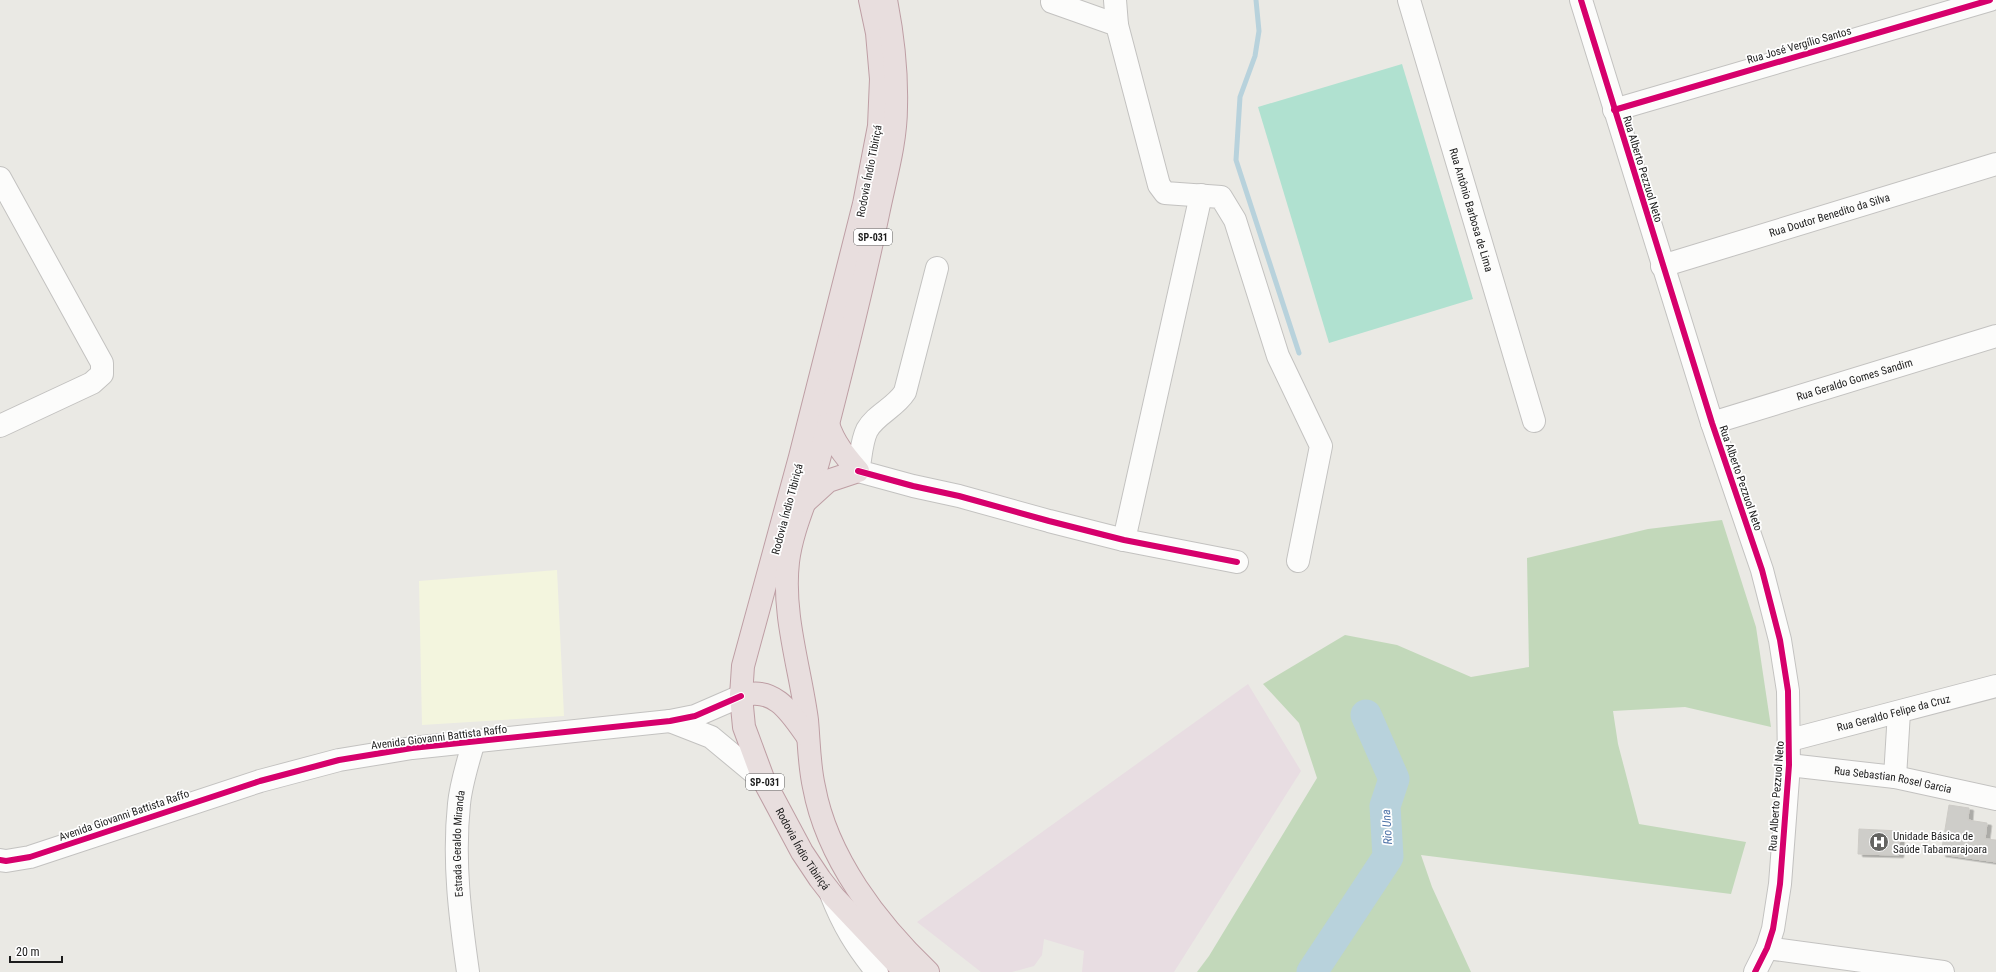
<svg xmlns="http://www.w3.org/2000/svg" width="1996" height="972" viewBox="0 0 1996 972" font-family="'Roboto Condensed',sans-serif">
<defs>
<filter id="shadow"><feDropShadow dx="4.5" dy="2.5" stdDeviation="0" flood-color="#0004"/></filter>
</defs>
<rect width="100%" height="100%" fill="#eae9e4"/>
<path fill="#e8dde2" d="M 1248,684 L 1301,771 L 1174,972 L 1082,972 L 1084,951 L 1044,939 L 1042,955 L 1034,966 L 1012,972 L 981,972 L 917,922 Z"/>
<path fill="#f3f5de" d="M 557,570 L 564,716 L 422,725 L 419,581 Z"/>
<path fill="#c2d8ba" d="M 1722,520 L 1756,627 L 1771,727 L 1685,707 L 1613,711 L 1618,744 L 1639,824 L 1746,842 L 1731,894 L 1421,855 L 1432,887 L 1471,972 L 1197,972 L 1209,956 L 1317,778 L 1299,723 L 1263,684 L 1345,635 L 1397,645 L 1471,677 L 1529,667 L 1527,558 L 1648,529 Z"/>
<path fill="#b0e1d0" d="M 1402,64 L 1473,299 L 1329,343 L 1258,107 Z"/>
<g fill="none" stroke-linecap="round" stroke-linejoin="round">
<path stroke="#b8d2dc" stroke-width="5" d="M 1256,0 L 1259,31 L 1255,56 L 1240,97 L 1236,160 L 1299,353"/>
<path stroke="#b8d2dc" stroke-width="31" d="M 1312,972 L 1388,857 L 1385,806 L 1394,779 L 1366,715"/>
</g>
<g fill="#cecdc9" stroke="#cdcbc6" filter="url(#shadow)">
<path d="M 1949,805 L 1969,808 L 1968,820 L 1987,823 L 1985,839 L 1996,840 L 1996,862 L 1941,854 Z"/>
<path d="M 1859,829 L 1900,831 L 1899,855 L 1858,854 Z"/>
</g>
<g fill="none" stroke-linecap="round" stroke-linejoin="round">
<g stroke="#c3c2c0" stroke-width="24">
<g id="minor">
<path d="M 1115,0 L 1117,25"/>
<path id="s1" d="M 1409,0 L 1534,421"/>
<path d="M 1581,0 L 1712,423 L 1762,570 L 1780,640 L 1788,691 L 1789,765 L 1780,884 L 1773,929 L 1767,948 L 1755,972"/>
<path d="M 1052,2 L 1117,25 L 1159,185 L 1165,193 L 1221,197 L 1235,220 L 1278,356 L 1321,446 L 1298,561"/>
<path d="M 1614,110 L 1990,0"/>
<path d="M 0,178 L 102,363 L 102,374 L 92,383 L 0,426"/>
<path id="s2" d="M 1662,266 L 1996,164"/>
<path d="M 937,268 L 905,392 C 895,408 876,414 867,430 C 861,442 861,458 858,471 L 913,486 L 959,496 L 1049,521 L 1124,540 L 1237,562"/>
<path id="s3" d="M 1712,423 L 1996,336"/>
<path d="M 1124,540 L 1201,195"/>
<path d="M 670,721 L 711,737 L 764,781"/>
<path id="s4" d="M 1790,740 L 1996,686"/>
<path id="s5" d="M 1789,765 L 1895,777 L 1996,799"/>
<path d="M 1895,777 L 1899,712"/>
<path d="M 0,860 L 6,861 L 30,857 L 260,781 L 339,760 L 412,748 L 670,721 L 695,716 L 741,696"/>
<path d="M 831,894 C 843,925 856,946 877,972"/>
<path d="M 1767,948 L 1943,972"/>
<path id="s6" d="M 468,972 C 460,916 453,861 459,804 C 461,783 468,762 474,741"/>
</g>
</g>
<g stroke="#be9ea4" stroke-width="24">
<g id="highway">
<path id="s7" d="M 870,0 L 877,33 L 881,79 L 879,126 L 864,204 L 839,303 L 800,457 L 743,666 L 741,696 L 744,727 L 764,781 L 802,852 L 820,879 L 834,897 L 905,972"/>
<path d="M 886,0 C 893,36 897,71 896,107 C 896,143 885,179 878,214 C 861,296 840,378 819,459 C 810,493 792,527 788,562 C 782,614 800,668 807,720 C 809,742 809,765 814,787 C 827,858 877,923 928,972"/>
<path d="M 806,501 L 828,481 L 858,471 C 845,456 834,443 828,424"/>
<path d="M 741,696 C 774,685 791,713 807,736"/>
</g>
</g>
<use href="#minor" stroke="#fcfcfb" stroke-width="22"/>
<use href="#highway" stroke="#e8dede" stroke-width="22"/>
<g stroke="#fff" stroke-width="8">
<g id="cycleway">
<path d="M 1581,0 L 1712,423 L 1762,570 L 1780,640 L 1788,691 L 1789,765 L 1780,884 L 1773,929 L 1767,948 L 1755,972"/>
<path d="M 1614,110 L 1990,0"/>
<path d="M 858,471 L 913,486 L 959,496 L 1049,521 L 1124,540 L 1237,562"/>
<path d="M 0,860 L 6,861 L 30,857 L 260,781 L 339,760 L 412,748 L 670,721 L 695,716 L 741,696"/>
</g>
</g>
<use href="#cycleway" stroke="#d6006c" stroke-width="6"/>
</g>
<defs>
<g id="hospital-disc" transform="scale(1)"><circle r="9.5" fill="#646462" stroke="#fff"/><path d="M-5-5h3v3.5h4V-5h3V5h-3V1.5h-4V5h-3Z" fill="#fff"/></g>
</defs>
<g fill-rule="evenodd">
<use href="#hospital-disc" x="1879" y="842"/>
</g>
<g text-anchor="middle" stroke-width="3.5" stroke-linejoin="round" paint-order="stroke">
<g fill="#fff" stroke="#606060" stroke-width="1">
<rect x="854" y="229" width="38" height="16" rx="3"/>
<rect x="746" y="774" width="38" height="16" rx="3"/>
</g>
<g font-size="10" font-weight="bold" fill="#1c1c1c">
<text x="873" y="241">SP-031</text>
<text x="765" y="786">SP-031</text>
</g>
<g font-size="11" fill="#1c1c1c" stroke="#fff">
<text transform="translate(1799 45) rotate(-16)" y="4">Rua José Vergílio Santos</text>
<text transform="translate(1643 169) rotate(73)" y="4">Rua Alberto Pezzuol Neto</text>
<text transform="translate(869 171) rotate(-79)" y="4">Rodovia Índio Tibiriçá</text>
<text dy="4" stroke="none"><textPath href="#s1" startOffset="219">Rua Antônio Barbosa de Lima</textPath></text>
<text dy="4" stroke="none"><textPath href="#s2" startOffset="175">Rua Doutor Benedito da Silva</textPath></text>
<text dy="4" stroke="none"><textPath href="#s3" startOffset="149">Rua Geraldo Gomes Sandim</textPath></text>
<text transform="translate(1741 478) rotate(71)" y="4">Rua Alberto Pezzuol Neto</text>
<text transform="translate(787 509) rotate(-75)" y="4">Rodovia Índio Tibiriçá</text>
<text dy="4" stroke="none"><textPath href="#s4" startOffset="107">Rua Geraldo Felipe da Cruz</textPath></text>
<text transform="translate(439 737) rotate(-7)" y="4">Avenida Giovanni Battista Raffo</text>
<text dy="4" stroke="none"><textPath href="#s5" startOffset="105">Rua Sebastian Rosel Garcia</textPath></text>
<text transform="translate(1776 796) rotate(-86)" y="4">Rua Alberto Pezzuol Neto</text>
<text transform="translate(124 815) rotate(-19)" y="4">Avenida Giovanni Battista Raffo</text>
<text dy="4" stroke="none"><textPath href="#s6" startOffset="129">Estrada Geraldo Miranda</textPath></text>
<text dy="4" stroke="none"><textPath href="#s7" startOffset="881">Rodovia Índio Tibiriçá</textPath></text>
</g>
<g font-size="11" fill="#1c1c1c" stroke="#fff" text-anchor="start">
<text x="1893" y="840">Unidade Básica de<tspan x="1893" dy="13">Saúde Tabamarajoara</tspan></text>
</g>
<g font-size="12" font-style="italic" fill="#4c72a7" stroke="#fff">
<text transform="translate(1387 827) rotate(-93)" y="4">Rio Una</text>
</g>
</g>
<path d="M10 956v6h52v-6" fill="none" stroke="#1c1c1c" stroke-width="2"/>
<text x="16" y="956" font-size="12" fill="#1c1c1c" stroke="#ffffff" stroke-width="3" paint-order="stroke">20 m</text>
</svg>
